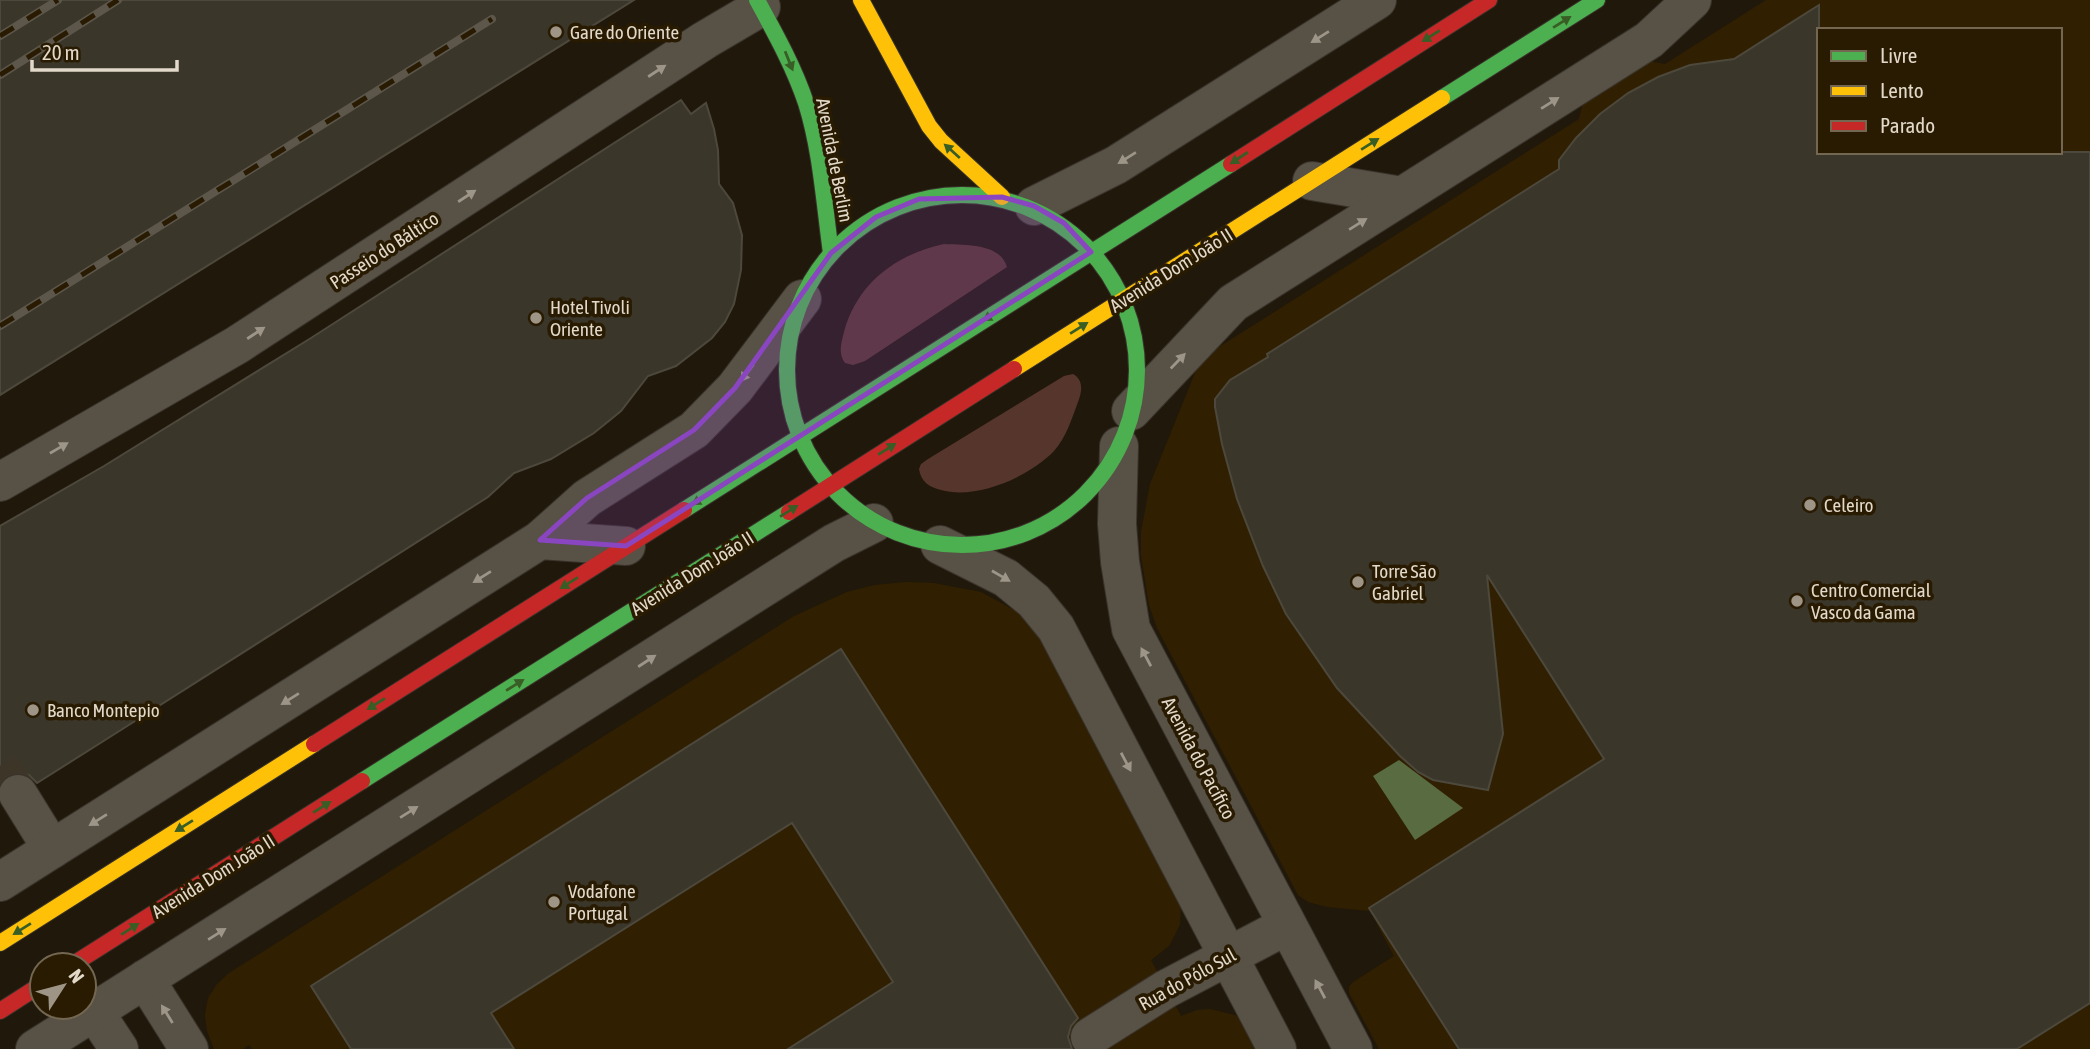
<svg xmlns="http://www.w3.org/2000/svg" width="2090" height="1049" viewBox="0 0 2090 1049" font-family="'Asap Condensed',sans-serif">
<rect width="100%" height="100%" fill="#20180a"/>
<g fill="#302001" fill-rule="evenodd">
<path d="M 1766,0 L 2090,0 L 2090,1049 L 1379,1049 L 1349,993 L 1349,987 L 1353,982 L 1394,956 L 1370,911 L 1327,907 L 1308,902 L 1298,895 L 1157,628 L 1149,605 L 1141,556 L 1141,532 L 1150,484 L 1197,368 L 1211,352 L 1579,119 L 1584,97 L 1642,60 L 1665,64 ZM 1819,30 L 2060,30 L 2060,152 L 1819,152 Z"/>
<path d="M 905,582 L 934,583 L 981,592 L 1014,610 L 1036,628 L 1181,905 L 1180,924 L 1175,935 L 1169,946 L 1151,960 L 1181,1016 L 1197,1010 L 1210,1009 L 1235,1015 L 1246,1024 L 1263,1049 L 252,1049 L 249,1045 L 243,1049 L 214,1049 L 207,1031 L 205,1015 L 208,998 L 217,984 L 229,973 L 794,616 L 847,592 L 875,585 Z"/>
</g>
<g fill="#56352d">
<path d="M 944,244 C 965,245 1000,243 1007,267 L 865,361 L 853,365 L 845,363 C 838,353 841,344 844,332 C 857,283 897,254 944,244 Z"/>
<path d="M 1073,374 C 1084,380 1082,392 1078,402 C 1072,418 1066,438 1054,451 C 1029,477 976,500 941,490 C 929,487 921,482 919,469 L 921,464 L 928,459 L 1064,376 Z"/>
</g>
<path fill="#586b41" d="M 1399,760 L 1463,808 L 1415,840 L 1373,776 Z"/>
<g fill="#3b362a" stroke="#4d483c" stroke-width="2">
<path d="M 0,0 L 634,0 L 0,395 Z"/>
<path d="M 1819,5 L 1819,152 L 2090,152 L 2090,1003 L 2017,1049 L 1459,1049 L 1369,908 L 1604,759 L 1487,575 L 1503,734 L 1488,790 L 1433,780 L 1418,772 L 1400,756 L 1337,688 L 1286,614 L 1263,566 L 1237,499 L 1222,444 L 1215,407 L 1215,399 L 1230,380 L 1268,357 L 1267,354 L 1559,169 L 1559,160 L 1576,138 L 1600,114 L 1628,93 L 1658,77 L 1690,65 L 1734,59 Z"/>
<path d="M 681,100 L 691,114 L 706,103 L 714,129 L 718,150 L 719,184 L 733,203 L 742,235 L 741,270 L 734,304 L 725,322 L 712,338 L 676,366 L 648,376 L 621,411 L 594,433 L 551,459 L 514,473 L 488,497 L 102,742 L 37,783 L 29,775 L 18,772 L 7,775 L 0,782 L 0,526 L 104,466 L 311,338 Z"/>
<path d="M 841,649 L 1078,1018 L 1071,1026 L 1068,1037 L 1072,1049 L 788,1049 L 893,982 L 792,823 L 491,1013 L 514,1049 L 351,1049 L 311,986 Z"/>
</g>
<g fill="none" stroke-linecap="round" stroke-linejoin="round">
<path stroke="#3d3527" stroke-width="38" stroke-dasharray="38 19" stroke-linecap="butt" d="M 0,766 L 18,794"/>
<g stroke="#39332b" stroke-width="40">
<g id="street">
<path d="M 1312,181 L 1402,196"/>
<path d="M 1034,206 L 1116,165 L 1377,0"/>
<path d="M 1131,411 L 1233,303 L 1649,40 L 1692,0"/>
<path d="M 1119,446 L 1117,524 L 1120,562 L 1131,629 L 1353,1049"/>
<path d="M 0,482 L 237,345 L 705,40 L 761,7"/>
<path d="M 540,540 L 626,546"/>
<path d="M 940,545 L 1006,578 L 1034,601 L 1056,628 L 1277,1049"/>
<path d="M 18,794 L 52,849"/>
<path d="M 0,882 L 540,540 L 587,498 L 694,430 L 735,388 L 802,299"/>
<path d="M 145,979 L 189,1049"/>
<path d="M 94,1011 L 119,1049"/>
<path d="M 1090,1037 L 1166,989 L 1286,926"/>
<path d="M 35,1049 L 834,543 L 874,523"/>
</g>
</g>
<g stroke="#39332b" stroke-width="18">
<g id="fast">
<path d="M 757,0 C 775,33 794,67 806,103 C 821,151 824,203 831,253"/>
<path d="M 1442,98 L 1597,0"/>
<circle cx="962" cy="370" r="175"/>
<path d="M 684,510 L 1231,164"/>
<path d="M 362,781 L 789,512"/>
</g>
</g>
<g stroke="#39332b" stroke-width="18">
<g id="slow">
<path d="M 861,0 L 929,126 L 941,141 L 1002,197"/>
<path d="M 1014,369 L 1442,98"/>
<path d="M 0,943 L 314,744"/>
</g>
</g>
<g stroke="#39332b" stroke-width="18">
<g id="jam">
<path d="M 1231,164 L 1489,0"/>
<path d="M 789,512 L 1014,369"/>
<path d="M 314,744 L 684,510"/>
<path d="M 72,965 L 362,781"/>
<path d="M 0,1011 L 42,984"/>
</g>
</g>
<use href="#street" stroke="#575146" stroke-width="38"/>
<use href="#fast" stroke="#4caf50" stroke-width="16"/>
<use href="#slow" stroke="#ffc107" stroke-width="16"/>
<use href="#jam" stroke="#c62828" stroke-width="16"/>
<g stroke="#5c564b" stroke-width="8">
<g id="rail">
<path d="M 0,36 L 58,0"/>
<path d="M 0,75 L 118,0"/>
<path d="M 0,326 L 492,19"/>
</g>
</g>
<use href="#rail" stroke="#291b01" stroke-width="5" stroke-dasharray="16" stroke-linecap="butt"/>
</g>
<defs><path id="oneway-solid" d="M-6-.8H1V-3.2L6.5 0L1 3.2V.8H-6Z" transform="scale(1.75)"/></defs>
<g fill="#395e25">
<use href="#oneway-solid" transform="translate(1562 22) rotate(-32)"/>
<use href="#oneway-solid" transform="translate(1431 36) rotate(148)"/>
<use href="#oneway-solid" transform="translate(789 61) rotate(68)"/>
<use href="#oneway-solid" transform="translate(1370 144) rotate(-32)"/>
<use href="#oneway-solid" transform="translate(952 151) rotate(-138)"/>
<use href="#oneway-solid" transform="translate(1239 158) rotate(147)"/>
<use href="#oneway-solid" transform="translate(992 315) rotate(148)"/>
<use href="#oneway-solid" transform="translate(1079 328) rotate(-32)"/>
<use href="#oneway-solid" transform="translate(887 449) rotate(-32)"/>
<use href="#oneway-solid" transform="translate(701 499) rotate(148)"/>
<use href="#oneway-solid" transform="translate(789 511) rotate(-32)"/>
<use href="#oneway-solid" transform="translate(569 583) rotate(148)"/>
<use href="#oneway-solid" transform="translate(515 685) rotate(-32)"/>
<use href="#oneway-solid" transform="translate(376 704) rotate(148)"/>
<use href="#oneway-solid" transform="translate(322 807) rotate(-32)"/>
<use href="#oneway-solid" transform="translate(184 826) rotate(148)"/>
<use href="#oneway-solid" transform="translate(22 929) rotate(148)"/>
<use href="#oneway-solid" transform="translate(130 929) rotate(-32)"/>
</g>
<g fill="#9c9588">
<use href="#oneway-solid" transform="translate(1320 37) rotate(148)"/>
<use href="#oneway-solid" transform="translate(657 71) rotate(-33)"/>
<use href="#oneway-solid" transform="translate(1550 103) rotate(-32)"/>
<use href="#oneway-solid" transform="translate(1127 158) rotate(148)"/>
<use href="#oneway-solid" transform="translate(467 196) rotate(-33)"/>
<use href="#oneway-solid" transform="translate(1358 224) rotate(-32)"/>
<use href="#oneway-solid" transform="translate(256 333) rotate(-33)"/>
<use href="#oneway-solid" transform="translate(1178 361) rotate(-46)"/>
<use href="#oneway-solid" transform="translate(747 373) rotate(127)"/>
<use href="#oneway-solid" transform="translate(59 448) rotate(-30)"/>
<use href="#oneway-solid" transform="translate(1001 576) rotate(30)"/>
<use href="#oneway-solid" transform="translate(482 577) rotate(148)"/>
<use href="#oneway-solid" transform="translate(1146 657) rotate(-118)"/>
<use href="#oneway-solid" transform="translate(647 661) rotate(-33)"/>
<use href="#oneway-solid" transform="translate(290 699) rotate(148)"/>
<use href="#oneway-solid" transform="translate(1126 762) rotate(62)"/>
<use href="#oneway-solid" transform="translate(409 812) rotate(-32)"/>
<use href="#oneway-solid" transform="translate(98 820) rotate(148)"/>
<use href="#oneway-solid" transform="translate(217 934) rotate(-32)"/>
<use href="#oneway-solid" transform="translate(1320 989) rotate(-118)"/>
<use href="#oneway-solid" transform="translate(167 1014) rotate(-122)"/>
</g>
<path fill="#8a46c1" fill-opacity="0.2" stroke="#8a46c1" stroke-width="5" stroke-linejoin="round" d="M 1002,197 L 1034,206 L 1064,223 L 1091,252 L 626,546 L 540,540 L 587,498 L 694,430 L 735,388 L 831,253 L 876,217 L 919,199 Z"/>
<g fill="#9e9587" stroke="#291b01" stroke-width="2.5">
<circle cx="556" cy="32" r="7"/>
<circle cx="536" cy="318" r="7"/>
<circle cx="1810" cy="505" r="7"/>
<circle cx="1358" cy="582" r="7"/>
<circle cx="1797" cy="601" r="7"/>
<circle cx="33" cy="710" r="7"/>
<circle cx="554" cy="902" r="7"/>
</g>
<g text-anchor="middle" stroke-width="7" stroke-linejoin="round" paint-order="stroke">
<g font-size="19" fill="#e2d9ca" stroke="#291b01" text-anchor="start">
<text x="570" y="39">Gare do Oriente</text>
<text x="550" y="314">Hotel Tivoli<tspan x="550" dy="22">Oriente</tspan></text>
<text x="1824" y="512">Celeiro</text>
<text x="1372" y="578">Torre São<tspan x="1372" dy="22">Gabriel</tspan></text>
<text x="1811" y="597">Centro Comercial<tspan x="1811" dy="22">Vasco da Gama</tspan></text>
<text x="47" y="717">Banco Montepio</text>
<text x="568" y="898">Vodafone<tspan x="568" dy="22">Portugal</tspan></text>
</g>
<g font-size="19" fill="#e2d9ca" stroke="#291b01">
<text transform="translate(835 160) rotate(79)" y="7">Avenida de Berlim</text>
<text transform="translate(384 250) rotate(-33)" y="7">Passeio do Báltico</text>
<text transform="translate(1171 270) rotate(-32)" y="7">Avenida Dom João II</text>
<text transform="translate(692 573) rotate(-32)" y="7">Avenida Dom João II</text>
<text transform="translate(1199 758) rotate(62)" y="7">Avenida do Pacífico</text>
<text transform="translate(213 876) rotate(-32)" y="7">Avenida Dom João II</text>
<text transform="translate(1187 979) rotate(-29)" y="7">Rua do Pólo Sul</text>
</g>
</g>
<rect x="1817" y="28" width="245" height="126" fill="#291b01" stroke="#736751" stroke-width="2"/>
<rect x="1831" y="51" width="35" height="10" fill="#4caf50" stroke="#736751" stroke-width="2"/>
<text x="1880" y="63" font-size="21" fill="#e2d9ca">Livre</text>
<rect x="1831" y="86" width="35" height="10" fill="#ffc107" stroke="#736751" stroke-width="2"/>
<text x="1880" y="98" font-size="21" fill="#e2d9ca">Lento</text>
<rect x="1831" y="121" width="35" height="10" fill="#c62828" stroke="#736751" stroke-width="2"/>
<text x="1880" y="133" font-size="21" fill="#e2d9ca">Parado</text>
<g transform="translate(63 986) rotate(54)"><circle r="33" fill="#291b01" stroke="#736751" stroke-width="2"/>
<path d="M0-5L12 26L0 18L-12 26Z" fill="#9e9587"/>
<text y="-10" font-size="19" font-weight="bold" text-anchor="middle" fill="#e2d9ca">N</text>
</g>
<path d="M32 60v10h145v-10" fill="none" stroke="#e2d9ca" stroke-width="3.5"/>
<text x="42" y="60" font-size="21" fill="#e2d9ca" stroke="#291b01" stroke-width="5" paint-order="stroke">20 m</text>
</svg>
